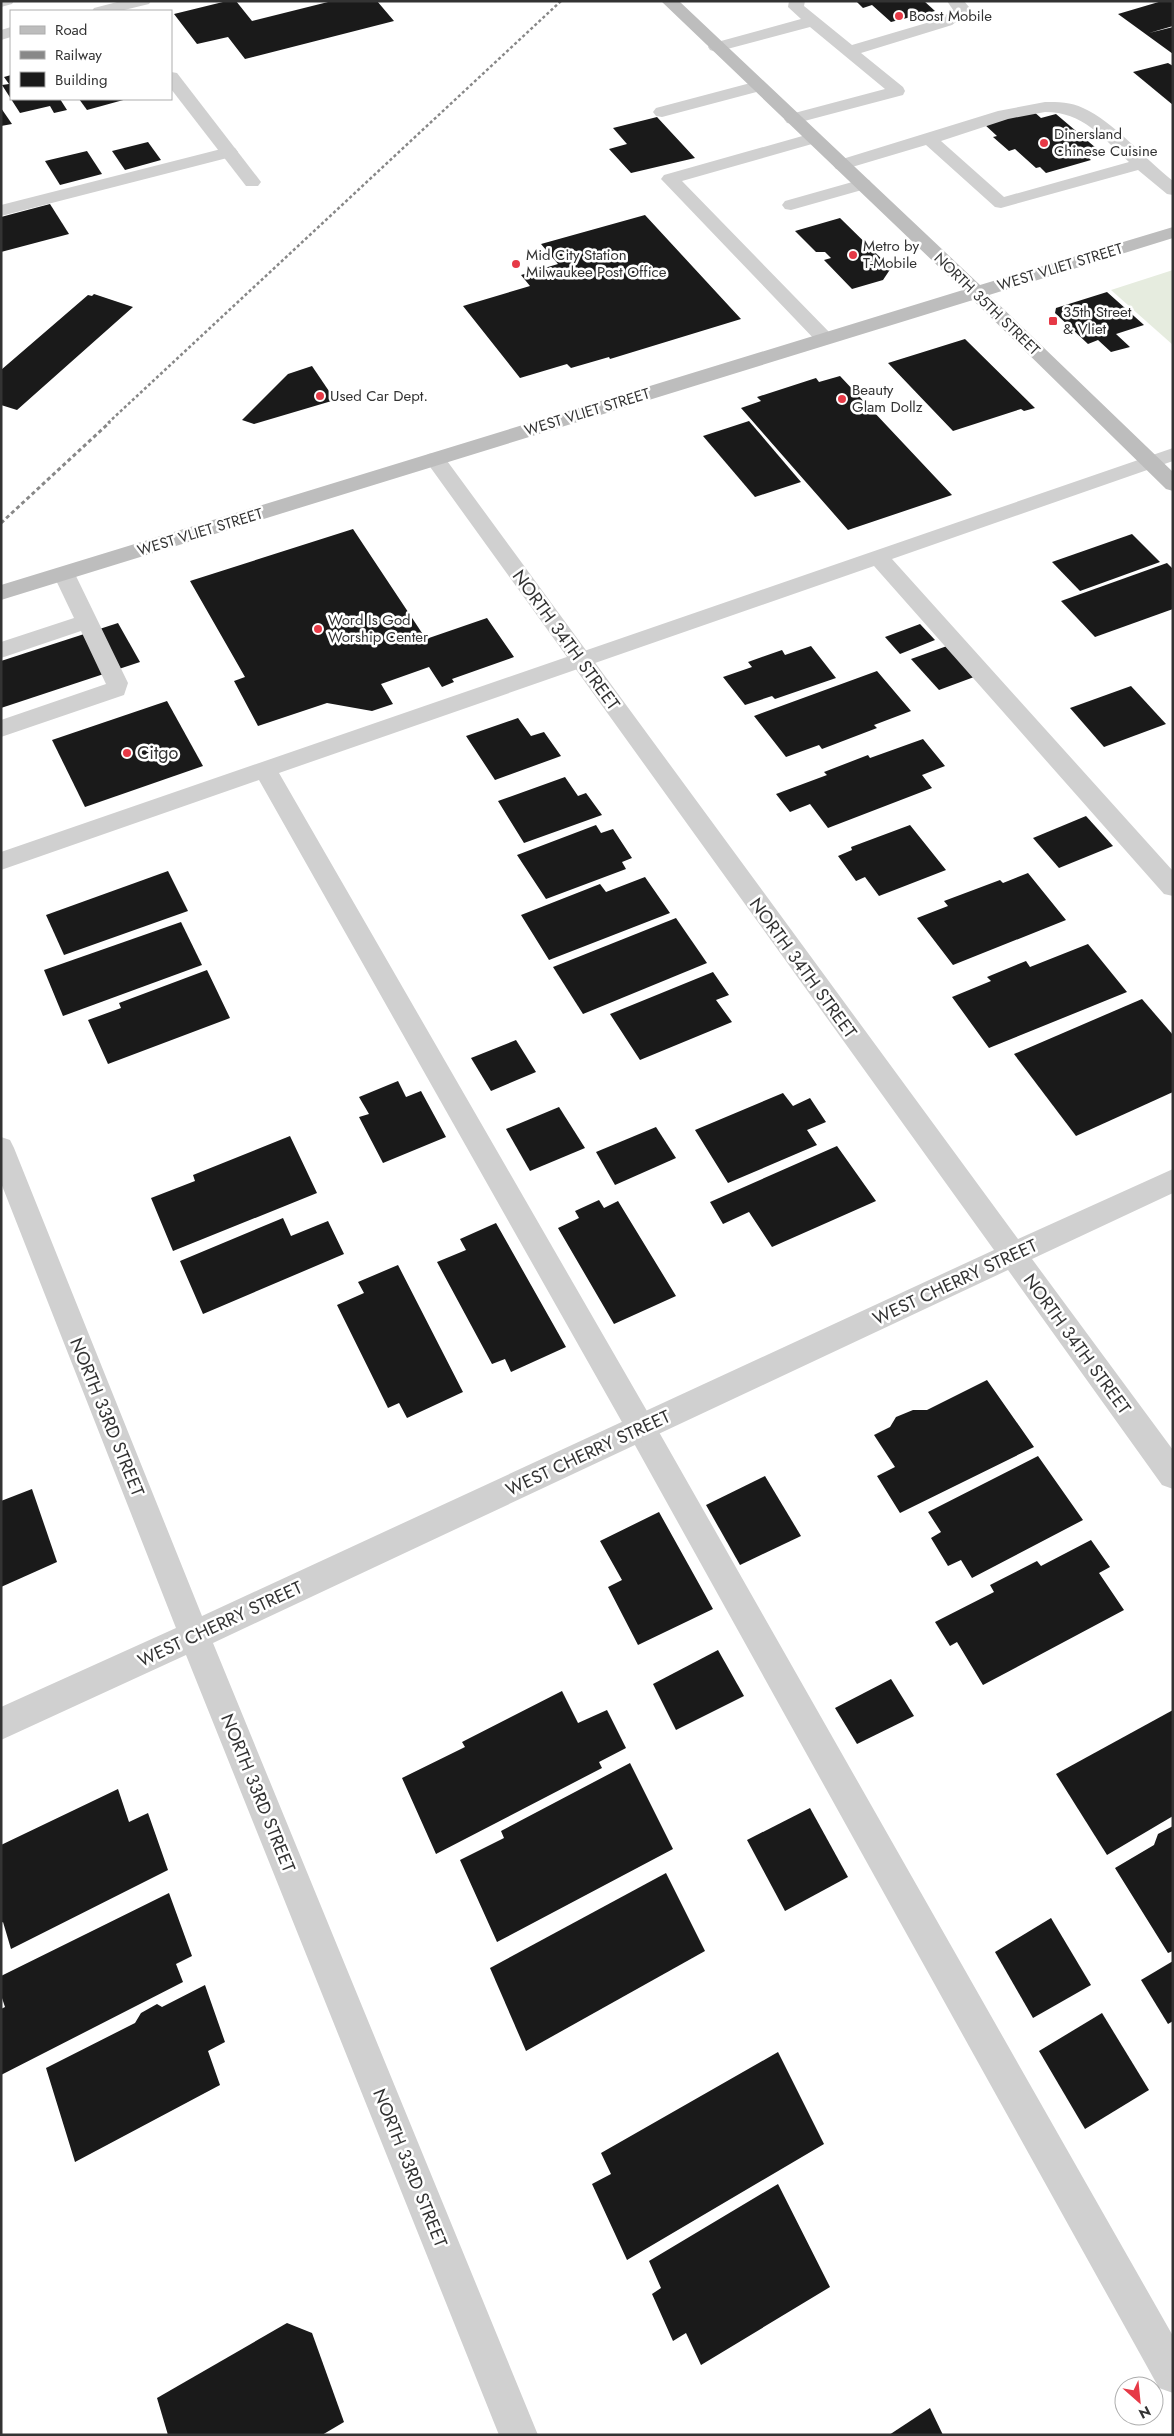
<svg xmlns="http://www.w3.org/2000/svg" width="1174" height="2436" viewBox="0 0 1174 2436" font-family="Jost,sans-serif">
<rect width="100%" height="100%" fill="#fff"/>
<path fill="#e6ecdf" d="M 1173,270 L 1173,345 L 1111,290 Z"/>
<g fill="#1a1a1a">
<path d="M 227,1 L 236,1 L 252,21 L 332,1 L 377,1 L 394,21 L 245,59 L 228,37 L 197,44 L 174,14 Z"/>
<path d="M 856,1 L 924,1 L 935,11 L 891,22 L 872,5 L 863,8 Z"/>
<path d="M 1162,1 L 1173,1 L 1173,26 L 1149,33 L 1173,27 L 1173,54 L 1118,14 Z"/>
<path d="M 1168,63 L 1173,66 L 1173,105 L 1133,72 Z"/>
<path d="M 11,75 L 11,99 L 60,99 L 67,110 L 54,113 L 50,106 L 20,113 L 2,85 L 9,84 L 4,77 Z"/>
<path d="M 79,99 L 127,99 L 87,110 Z"/>
<path d="M 1,108 L 12,124 L 1,126 Z"/>
<path d="M 1033,111 L 1041,118 L 1056,114 L 1096,148 L 1082,152 L 1091,160 L 1046,173 L 1040,167 L 1036,168 L 1015,149 L 1009,151 L 993,137 L 997,136 L 984,124 Z"/>
<path d="M 657,117 L 695,158 L 631,173 L 609,149 L 627,144 L 613,128 Z"/>
<path d="M 148,142 L 161,160 L 125,170 L 112,151 Z"/>
<path d="M 87,151 L 102,174 L 60,185 L 45,161 Z"/>
<path d="M 50,204 L 69,234 L 1,252 L 1,217 Z"/>
<path d="M 645,215 L 741,319 L 610,359 L 609,357 L 571,368 L 567,364 L 520,378 L 463,306 L 530,286 L 521,275 L 558,264 L 541,244 Z"/>
<path d="M 840,218 L 891,268 L 883,280 L 852,289 L 824,260 L 831,258 L 825,252 L 816,252 L 795,231 Z"/>
<path d="M 1107,292 L 1144,325 L 1116,334 L 1130,347 L 1111,352 L 1098,340 L 1088,344 L 1055,313 L 1056,308 Z"/>
<path d="M 94,294 L 133,307 L 17,410 L 1,405 L 1,370 L 88,295 L 92,296 Z"/>
<path d="M 965,339 L 1035,408 L 1024,411 L 1021,409 L 953,431 L 888,363 Z"/>
<path d="M 312,366 L 335,400 L 254,424 L 242,420 L 288,374 Z"/>
<path d="M 840,376 L 952,495 L 848,530 L 741,408 L 761,401 L 757,397 L 816,378 L 819,382 Z"/>
<path d="M 749,421 L 801,482 L 755,497 L 703,436 Z"/>
<path d="M 353,529 L 426,639 L 487,618 L 514,657 L 452,679 L 454,682 L 442,687 L 429,667 L 381,684 L 393,704 L 372,711 L 327,703 L 258,726 L 234,681 L 245,677 L 190,581 Z"/>
<path d="M 1132,534 L 1160,562 L 1080,591 L 1052,562 Z"/>
<path d="M 1167,563 L 1173,569 L 1173,609 L 1095,637 L 1061,601 Z"/>
<path d="M 118,623 L 140,662 L 1,708 L 1,661 Z"/>
<path d="M 920,624 L 935,640 L 900,654 L 885,637 Z"/>
<path d="M 811,646 L 836,678 L 775,699 L 772,696 L 745,705 L 723,677 L 752,667 L 748,662 L 782,650 L 785,655 Z"/>
<path d="M 947,646 L 974,677 L 939,690 L 911,659 Z"/>
<path d="M 877,671 L 911,711 L 874,725 L 877,728 L 822,749 L 819,745 L 786,757 L 754,716 Z"/>
<path d="M 1131,686 L 1166,724 L 1104,747 L 1070,708 Z"/>
<path d="M 167,701 L 203,766 L 85,807 L 52,740 Z"/>
<path d="M 518,718 L 531,736 L 544,732 L 561,756 L 495,780 L 466,736 Z"/>
<path d="M 923,739 L 945,766 L 922,775 L 932,788 L 828,828 L 810,804 L 790,812 L 776,794 L 827,775 L 824,772 L 868,755 L 870,758 Z"/>
<path d="M 565,777 L 578,796 L 586,793 L 602,815 L 524,843 L 498,801 Z"/>
<path d="M 1086,816 L 1113,846 L 1059,868 L 1033,838 Z"/>
<path d="M 596,825 L 601,833 L 613,829 L 632,858 L 622,862 L 626,869 L 546,899 L 517,855 Z"/>
<path d="M 910,825 L 946,870 L 879,896 L 865,877 L 856,881 L 838,856 L 852,850 L 851,847 Z"/>
<path d="M 168,871 L 188,911 L 64,955 L 46,915 Z"/>
<path d="M 1028,873 L 1066,920 L 953,965 L 917,918 L 948,906 L 944,901 L 1000,880 L 1003,883 Z"/>
<path d="M 645,877 L 670,913 L 549,960 L 521,915 L 600,884 L 606,892 Z"/>
<path d="M 676,918 L 707,963 L 583,1014 L 553,967 Z"/>
<path d="M 181,922 L 202,965 L 63,1016 L 44,970 Z"/>
<path d="M 1088,944 L 1127,992 L 989,1048 L 952,997 L 991,981 L 987,977 L 1026,961 L 1030,967 Z"/>
<path d="M 207,970 L 230,1018 L 108,1064 L 88,1020 L 121,1008 L 119,1003 Z"/>
<path d="M 713,972 L 729,995 L 716,1000 L 732,1022 L 640,1060 L 610,1014 Z"/>
<path d="M 1142,999 L 1173,1035 L 1173,1092 L 1076,1136 L 1014,1054 Z"/>
<path d="M 516,1040 L 536,1072 L 491,1091 L 471,1058 Z"/>
<path d="M 398,1081 L 406,1097 L 421,1091 L 446,1137 L 383,1163 L 359,1117 L 369,1114 L 359,1097 Z"/>
<path d="M 783,1093 L 793,1106 L 810,1098 L 826,1122 L 807,1130 L 817,1145 L 728,1183 L 695,1130 Z"/>
<path d="M 559,1107 L 585,1148 L 530,1171 L 506,1129 Z"/>
<path d="M 656,1127 L 676,1158 L 615,1185 L 596,1152 Z"/>
<path d="M 290,1136 L 317,1193 L 173,1251 L 151,1198 L 195,1181 L 193,1175 Z"/>
<path d="M 837,1146 L 876,1201 L 772,1247 L 749,1212 L 723,1224 L 710,1202 Z"/>
<path d="M 599,1200 L 604,1208 L 618,1201 L 676,1296 L 614,1324 L 558,1228 L 579,1218 L 575,1211 Z"/>
<path d="M 283,1218 L 291,1236 L 328,1221 L 344,1254 L 203,1314 L 180,1261 Z"/>
<path d="M 496,1223 L 566,1347 L 511,1372 L 505,1359 L 492,1364 L 437,1262 L 466,1250 L 460,1239 Z"/>
<path d="M 398,1265 L 463,1392 L 407,1418 L 399,1403 L 388,1408 L 337,1305 L 364,1293 L 358,1282 Z"/>
<path d="M 987,1380 L 1034,1447 L 900,1513 L 877,1476 L 895,1467 L 874,1435 L 890,1427 L 896,1417 L 913,1410 L 927,1410 Z"/>
<path d="M 1038,1456 L 1083,1520 L 972,1578 L 961,1560 L 948,1566 L 931,1538 L 941,1532 L 928,1512 Z"/>
<path d="M 765,1476 L 801,1536 L 740,1565 L 706,1505 Z"/>
<path d="M 32,1489 L 57,1562 L 1,1587 L 1,1501 Z"/>
<path d="M 659,1512 L 713,1609 L 638,1645 L 608,1587 L 622,1580 L 600,1541 Z"/>
<path d="M 1091,1540 L 1110,1567 L 1099,1573 L 1124,1610 L 983,1685 L 957,1642 L 950,1646 L 935,1622 L 994,1592 L 990,1585 L 1037,1561 L 1041,1566 Z"/>
<path d="M 718,1650 L 744,1696 L 676,1730 L 653,1684 Z"/>
<path d="M 891,1679 L 914,1716 L 857,1744 L 835,1708 Z"/>
<path d="M 562,1691 L 578,1723 L 607,1710 L 626,1748 L 599,1762 L 602,1768 L 436,1854 L 402,1778 L 465,1747 L 462,1742 Z"/>
<path d="M 1173,1710 L 1173,1816 L 1107,1855 L 1056,1774 Z"/>
<path d="M 630,1763 L 673,1849 L 497,1942 L 460,1860 L 504,1838 L 501,1831 Z"/>
<path d="M 118,1789 L 129,1822 L 148,1813 L 168,1870 L 11,1949 L 3,1922 L 1,1923 L 1,1845 Z"/>
<path d="M 810,1808 L 848,1877 L 785,1911 L 747,1840 Z"/>
<path d="M 1173,1826 L 1173,1951 L 1168,1953 L 1115,1868 L 1154,1845 L 1158,1834 Z"/>
<path d="M 666,1873 L 705,1951 L 526,2051 L 490,1968 Z"/>
<path d="M 169,1893 L 192,1956 L 176,1964 L 183,1982 L 1,2075 L 1,2009 L 5,2007 L 1,1995 L 1,1976 Z"/>
<path d="M 1051,1918 L 1091,1985 L 1033,2018 L 995,1952 Z"/>
<path d="M 1173,1961 L 1173,2021 L 1168,2024 L 1141,1980 Z"/>
<path d="M 205,1985 L 225,2042 L 208,2051 L 220,2085 L 75,2162 L 46,2068 L 135,2023 L 141,2013 L 157,2004 L 162,2007 Z"/>
<path d="M 1102,2013 L 1149,2090 L 1085,2129 L 1039,2051 Z"/>
<path d="M 778,2052 L 824,2144 L 627,2260 L 592,2184 L 611,2174 L 601,2153 Z"/>
<path d="M 778,2184 L 830,2287 L 701,2365 L 686,2333 L 673,2341 L 652,2294 L 661,2288 L 649,2261 Z"/>
<path d="M 287,2323 L 312,2333 L 344,2422 L 322,2435 L 168,2435 L 157,2398 Z"/>
<path d="M 930,2408 L 943,2435 L 889,2435 Z"/>
</g>
<g fill="none" stroke-linecap="round" stroke-linejoin="round">
<g fill="#d0d0d0" fill-rule="evenodd">
<path d="M 789,1 L 805,1 L 804,6 L 852,45 L 940,19 L 953,10 L 947,1 L 964,1 L 969,7 L 969,12 L 952,25 L 861,53 L 903,87 L 905,91 L 903,95 L 793,124 L 787,123 L 784,119 L 787,115 L 885,89 L 810,27 L 716,52 L 710,50 L 708,47 L 710,44 L 801,19 L 788,7 Z"/>
<path d="M 758,81 L 764,82 L 766,86 L 764,90 L 662,117 L 656,116 L 653,112 L 656,108 Z"/>
<path d="M 1045,102 C 1058,102 1071,102 1083,108 C 1113,121 1146,160 1173,181 L 1173,195 L 1167,194 L 1138,170 L 1001,208 L 995,207 L 926,145 L 842,170 L 836,169 L 833,165 L 836,161 L 998,111 ZM 1045,112 C 1083,112 1102,137 1129,162 L 1004,197 L 941,141 L 1008,119 Z"/>
<path d="M 813,133 L 819,134 L 822,138 L 819,142 L 682,181 L 832,335 L 835,339 L 832,343 L 818,343 L 661,179 L 664,175 Z"/>
<path d="M 229,147 L 235,148 L 238,152 L 235,156 L 1,216 L 1,205 Z"/>
<path d="M 863,179 L 869,180 L 872,184 L 869,188 L 791,210 L 785,209 L 782,205 L 785,201 Z"/>
<path d="M 1173,448 L 1173,461 L 892,559 L 1173,871 L 1173,896 L 1164,894 L 874,566 L 279,773 L 651,1418 L 1173,2336 L 1173,2393 L 1159,2388 L 631,1438 L 259,780 L 1,870 L 1,852 Z"/>
<path d="M 64,567 L 72,569 L 75,574 L 128,683 L 124,695 L 1,737 L 1,720 L 106,684 L 81,631 L 1,658 L 1,642 L 74,618 L 53,574 L 56,569 Z"/>
</g>
<g fill="#d0d0d0" fill-rule="evenodd">
<path d="M 1,1 L 14,1 L 12,4 L 1,7 Z"/>
<path d="M 121,1 L 151,1 L 149,4 L 120,11 L 92,11 L 94,8 Z"/>
<path d="M 11,27 L 11,37 L 1,40 L 1,30 Z"/>
<path d="M 171,72 L 177,73 L 258,178 L 261,182 L 258,186 L 246,186 L 171,89 Z"/>
<path d="M 435,453 L 442,454 L 1018,1239 L 1173,1169 L 1173,1193 L 1032,1259 L 1173,1450 L 1173,1489 L 1162,1485 L 1008,1270 L 213,1643 L 538,2435 L 499,2435 L 186,1655 L 1,1740 L 1,1707 L 176,1628 L 1,1183 L 1,1137 L 10,1140 L 14,1148 L 202,1616 L 994,1250 L 428,464 L 425,459 L 428,454 Z"/>
</g>
<path fill="#bdbdbd" fill-rule="evenodd" d="M 661,1 L 679,1 L 980,285 L 1173,227 L 1173,238 L 989,295 L 1173,472 L 1173,491 L 1166,489 L 973,300 L 1,600 L 1,585 L 963,290 Z"/>
<path stroke="#888" stroke-width="2.5" stroke-dasharray="3 2.5" stroke-linecap="butt" d="M 108,423 L 561,1"/>
<path stroke="#888" stroke-width="3" stroke-dasharray="4 3" stroke-linecap="butt" d="M 1,523 L 110,422"/>
</g>
<g fill="#e63946" stroke="#fff" stroke-width="2">
<circle cx="899" cy="16" r="5"/>
<circle cx="1044" cy="143" r="5"/>
<circle cx="853" cy="255" r="5"/>
<circle cx="516" cy="264" r="5"/>
<rect x="1048" y="316" width="10" height="10" rx="2.5"/>
<circle cx="320" cy="396" r="5"/>
<circle cx="842" cy="399" r="5"/>
<circle cx="318" cy="629" r="5"/>
<circle cx="127" cy="753" r="5"/>
</g>
<g text-anchor="middle" stroke-width="5" stroke-linejoin="round" paint-order="stroke">
<g font-size="15" fill="#333" stroke="#fff" text-anchor="start">
<text x="909" y="21">Boost Mobile</text>
<text x="1054" y="139">Dinersland<tspan x="1054" dy="17">Chinese Cuisine</tspan></text>
<text x="863" y="251">Metro by<tspan x="863" dy="17">T-Mobile</tspan></text>
<text x="526" y="260">Mid City Station<tspan x="526" dy="17">Milwaukee Post Office</tspan></text>
<text x="1063" y="317">35th Street<tspan x="1063" dy="17">&amp; Vliet</tspan></text>
<text x="852" y="395">Beauty<tspan x="852" dy="17">Glam Dollz</tspan></text>
<text x="330" y="401">Used Car Dept.</text>
<text x="328" y="625">Word Is God<tspan x="328" dy="17">Worship Center</tspan></text>
</g>
<g font-size="15" fill="#333" stroke="#fff">
<text transform="translate(1060 267) rotate(-17)" y="5">WEST VLIET STREET</text>
<text transform="translate(987 304) rotate(44)" y="5">NORTH 35TH STREET</text>
<text transform="translate(587 412) rotate(-17)" y="5">WEST VLIET STREET</text>
<text transform="translate(200 532) rotate(-17)" y="5">WEST VLIET STREET</text>
</g>
<g font-size="18" fill="#333" stroke="#fff">
<text transform="translate(566 640) rotate(54)" y="6">NORTH 34TH STREET</text>
<text transform="translate(803 968) rotate(54)" y="6">NORTH 34TH STREET</text>
<text transform="translate(955 1282) rotate(-25)" y="6">WEST CHERRY STREET</text>
<text transform="translate(1077 1344) rotate(54)" y="6">NORTH 34TH STREET</text>
<text transform="translate(107 1417) rotate(68)" y="6">NORTH 33RD STREET</text>
<text transform="translate(588 1453) rotate(-25)" y="6">WEST CHERRY STREET</text>
<text transform="translate(220 1624) rotate(-25)" y="6">WEST CHERRY STREET</text>
<text transform="translate(258 1793) rotate(68)" y="6">NORTH 33RD STREET</text>
<text transform="translate(410 2168) rotate(68)" y="6">NORTH 33RD STREET</text>
</g>
<g font-size="18" fill="#333" stroke="#fff" text-anchor="start">
<text x="137" y="759">Citgo</text>
</g>
</g>
<rect width="1174" height="2436" fill="none" stroke="#333333" stroke-width="5"/>
<rect x="10" y="10" width="162" height="90" fill="#ffffff" stroke="#adadad"/>
<rect x="20" y="26" width="25" height="8" fill="#bdbdbd" stroke="#adadad"/>
<text x="55" y="35" font-size="15" fill="#333333">Road</text>
<rect x="20" y="51" width="25" height="8" fill="#888888" stroke="#adadad"/>
<text x="55" y="60" font-size="15" fill="#333333">Railway</text>
<rect x="20" y="72" width="25" height="15" fill="#1a1a1a" stroke="#adadad"/>
<text x="55" y="85" font-size="15" fill="#333333">Building</text>
<g transform="translate(1139 2401) rotate(153)"><circle r="24" fill="#ffffff" stroke="#adadad"/>
<path d="M0-4L9 19L0 12L-9 19Z" fill="#e63946"/>
<text y="-8" font-size="14" font-weight="bold" text-anchor="middle" fill="#333333">N</text>
</g>
</svg>
